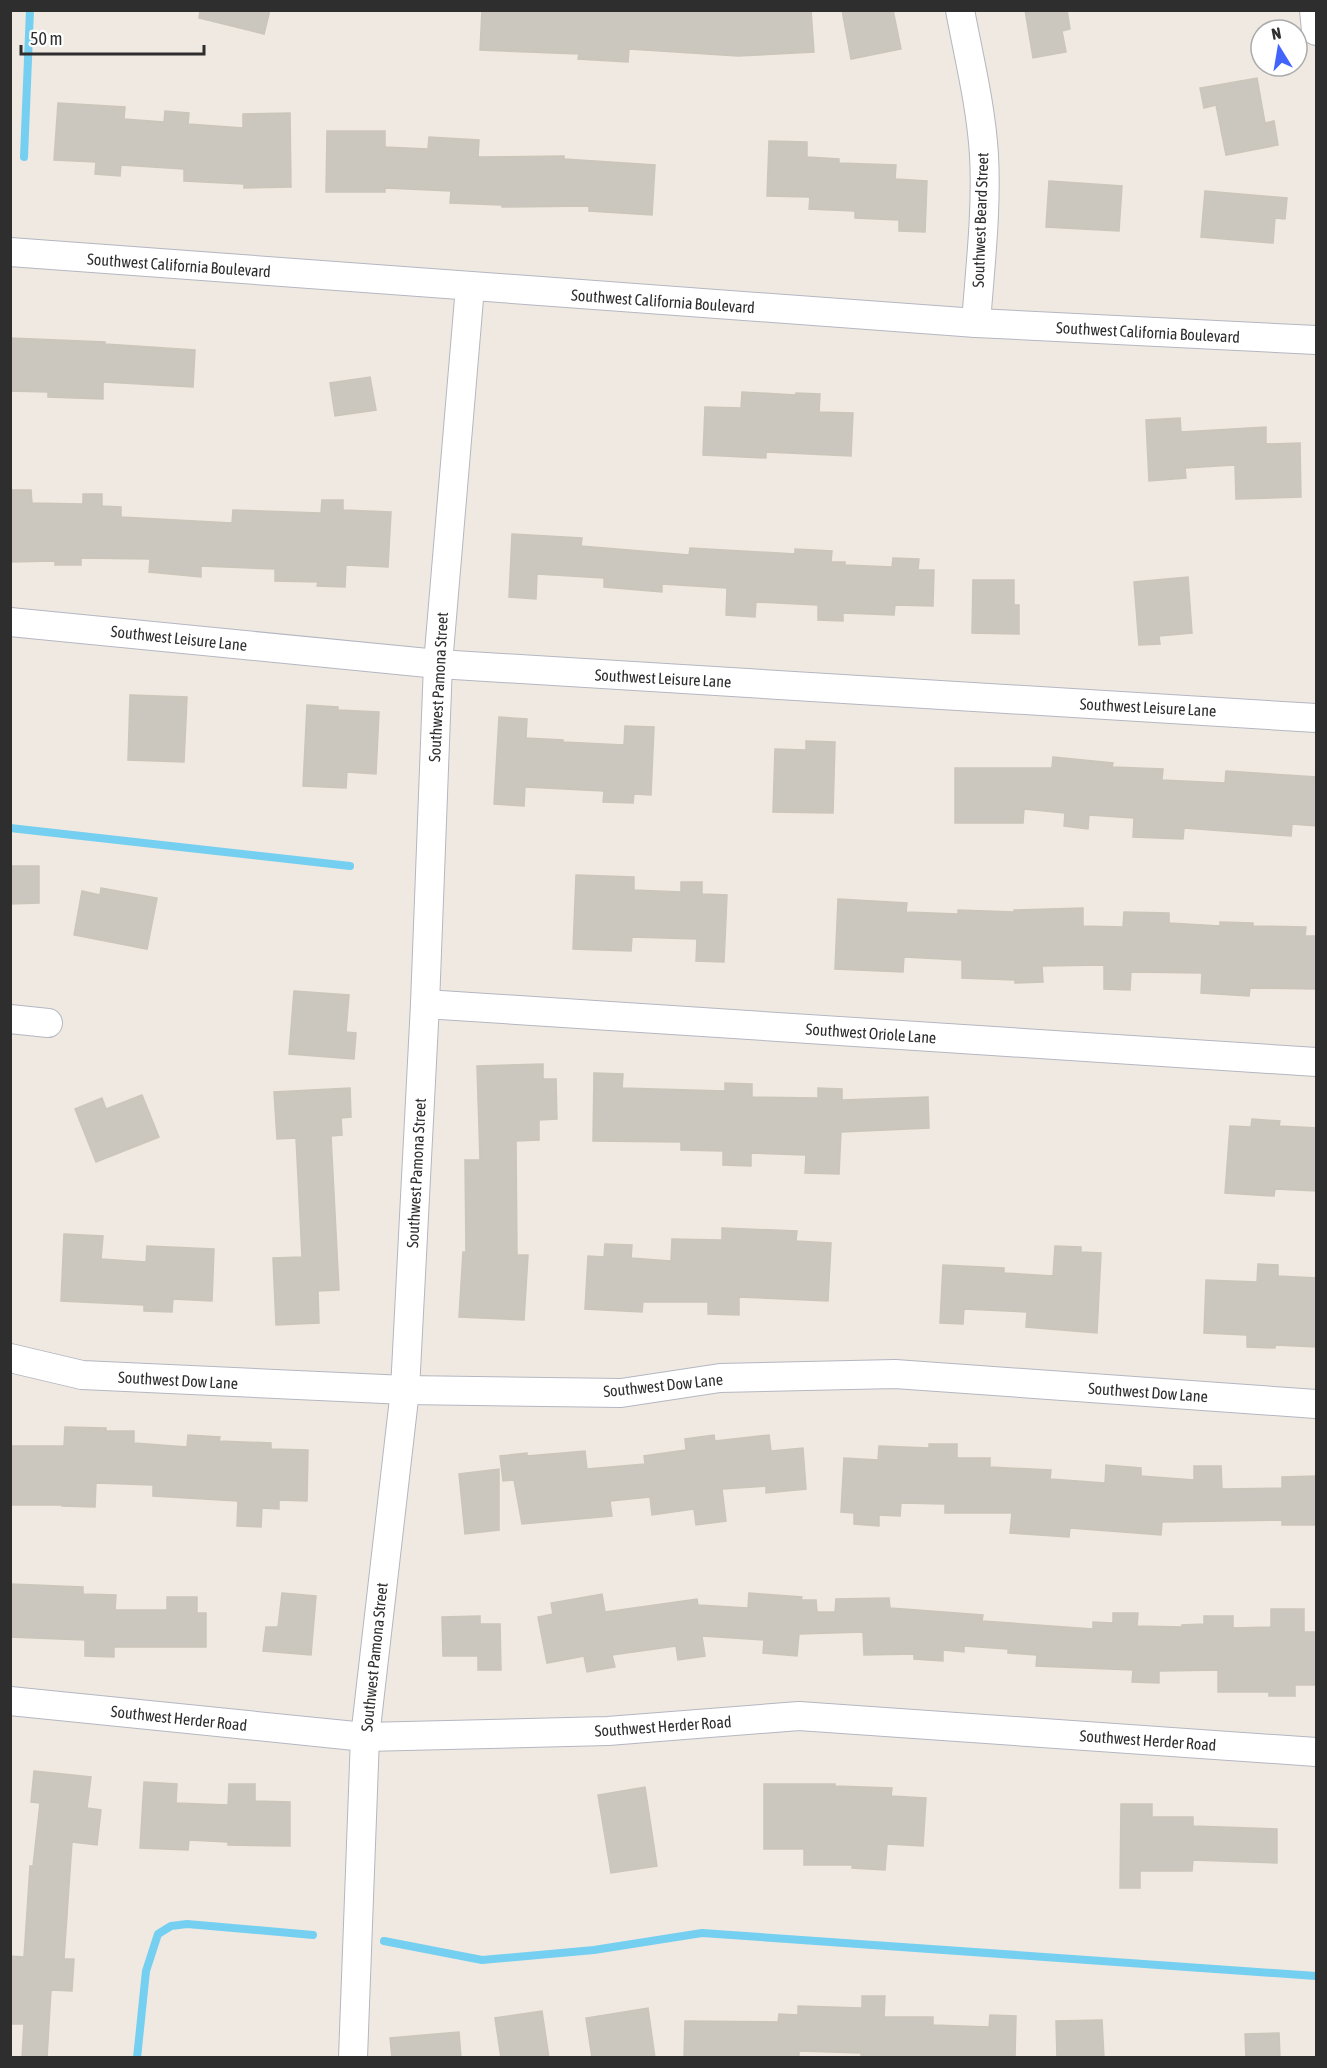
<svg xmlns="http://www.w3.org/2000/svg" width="1327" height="2068" viewBox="0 0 1327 2068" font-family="'Asap Condensed',sans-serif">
<rect width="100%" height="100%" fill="#efe9e1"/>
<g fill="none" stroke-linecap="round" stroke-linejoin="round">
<g stroke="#75cff0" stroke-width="8">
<path d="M 24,157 L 30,10"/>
<path d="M 10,828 L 350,866"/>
<path d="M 384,1941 L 482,1960 L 594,1950 L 702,1933 L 1316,1976"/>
<path d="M 137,2058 L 146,1971 L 158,1934 L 171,1926 L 187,1924 L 313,1935"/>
</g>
</g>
<g fill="#cbc7bf" stroke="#cbc5ba" stroke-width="1.5">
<path d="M 200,10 L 270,10 L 264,34 L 199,18 Z"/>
<path d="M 482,10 L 811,10 L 814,52 L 738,56 L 629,49 L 628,62 L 578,59 L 579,54 L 480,50 Z"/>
<path d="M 842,10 L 893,10 L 901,49 L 851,59 Z"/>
<path d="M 1025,10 L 1067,10 L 1070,29 L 1062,31 L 1066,52 L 1033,58 Z"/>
<path d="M 1257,78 L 1265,123 L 1274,121 L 1278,145 L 1226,155 L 1216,105 L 1204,108 L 1200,88 Z"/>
<path d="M 58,103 L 125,107 L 124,119 L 164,122 L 165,111 L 189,113 L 188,124 L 243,128 L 243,114 L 290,113 L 291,187 L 244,188 L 244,184 L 184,181 L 184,169 L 121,165 L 120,176 L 95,174 L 96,162 L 54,160 Z"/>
<path d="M 327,131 L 385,131 L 385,147 L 428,149 L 429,137 L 479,140 L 478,157 L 564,156 L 564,159 L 655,165 L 652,215 L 589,211 L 589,206 L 502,207 L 502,205 L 450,203 L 451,191 L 385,188 L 385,192 L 326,192 Z"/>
<path d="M 769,141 L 807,142 L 807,157 L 839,159 L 839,163 L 896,165 L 895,179 L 927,181 L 925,232 L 899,231 L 899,220 L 855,218 L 855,211 L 809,209 L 810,197 L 767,196 Z"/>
<path d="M 1049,181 L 1122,186 L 1119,231 L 1046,227 Z"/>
<path d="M 1205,191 L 1287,198 L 1285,219 L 1275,218 L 1273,243 L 1201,237 Z"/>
<path d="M 10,338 L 105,342 L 105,344 L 195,350 L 193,387 L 103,382 L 103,399 L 48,397 L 48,392 L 10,391 Z"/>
<path d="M 370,377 L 376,410 L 335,416 L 330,383 Z"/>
<path d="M 742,392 L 796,395 L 796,393 L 820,394 L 819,412 L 853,413 L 851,456 L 766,452 L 766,458 L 703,455 L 705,407 L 741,408 Z"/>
<path d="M 1180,418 L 1181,432 L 1266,427 L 1266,444 L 1300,443 L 1301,497 L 1236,499 L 1235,465 L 1185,468 L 1186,478 L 1149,481 L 1146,420 Z"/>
<path d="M 10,490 L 31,490 L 32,503 L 83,504 L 83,494 L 102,494 L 102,506 L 121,507 L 121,517 L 232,523 L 233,510 L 321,513 L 322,500 L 343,500 L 343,510 L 391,512 L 388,567 L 346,565 L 345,587 L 317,586 L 318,582 L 275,581 L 275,569 L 201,566 L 201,577 L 149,572 L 150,559 L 81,558 L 81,565 L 55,565 L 55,561 L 10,562 Z"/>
<path d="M 512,534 L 582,538 L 581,546 L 689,555 L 690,548 L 795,554 L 795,549 L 832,551 L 831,562 L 845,562 L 845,565 L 892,567 L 893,558 L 919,559 L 918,570 L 934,570 L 933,606 L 895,605 L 894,615 L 843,613 L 843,621 L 818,620 L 818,605 L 756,602 L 755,617 L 726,615 L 727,588 L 662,584 L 662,592 L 604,587 L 604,578 L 537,574 L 536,599 L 509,597 Z"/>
<path d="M 1188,577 L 1192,633 L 1159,636 L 1160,644 L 1139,645 L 1134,582 Z"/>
<path d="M 973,580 L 1014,580 L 1014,605 L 1019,605 L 1019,634 L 972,633 Z"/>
<path d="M 130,695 L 187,697 L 184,762 L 128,760 Z"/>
<path d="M 307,705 L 338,707 L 338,710 L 379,712 L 376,774 L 347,772 L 346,788 L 303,786 Z"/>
<path d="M 499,717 L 527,719 L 526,738 L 563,740 L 563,742 L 624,745 L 625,726 L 654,727 L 651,795 L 634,794 L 633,803 L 603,802 L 604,791 L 525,787 L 524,806 L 494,804 Z"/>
<path d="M 806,741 L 835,742 L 833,813 L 773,812 L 775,749 L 806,750 Z"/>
<path d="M 1053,757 L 1113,763 L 1112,767 L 1163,769 L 1162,780 L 1225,783 L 1226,771 L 1317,777 L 1317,826 L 1292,824 L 1291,836 L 1184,828 L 1183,839 L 1133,837 L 1134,818 L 1089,815 L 1088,829 L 1064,826 L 1065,813 L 1024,809 L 1023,823 L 955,823 L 955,768 L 1052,768 Z"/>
<path d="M 10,866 L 39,866 L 39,903 L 10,904 Z"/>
<path d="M 576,875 L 634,877 L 634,890 L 681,892 L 681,882 L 702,882 L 702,894 L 727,895 L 724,962 L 696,961 L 697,939 L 632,937 L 631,951 L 573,949 Z"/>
<path d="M 101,888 L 157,898 L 147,949 L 74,935 L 82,891 L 100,895 Z"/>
<path d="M 838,899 L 907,903 L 906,912 L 958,914 L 958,910 L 1014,912 L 1014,910 L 1083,908 L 1083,926 L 1123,927 L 1124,912 L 1169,913 L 1169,923 L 1220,926 L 1220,922 L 1253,923 L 1253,926 L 1306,927 L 1305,936 L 1317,936 L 1317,989 L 1250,988 L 1249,996 L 1201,993 L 1202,973 L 1131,972 L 1130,990 L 1104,989 L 1104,965 L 1042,966 L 1043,982 L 1015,983 L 1015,980 L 962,978 L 962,960 L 904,957 L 903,972 L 835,969 Z"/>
<path d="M 294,991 L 349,995 L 346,1032 L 356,1033 L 354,1059 L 289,1054 Z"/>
<path d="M 543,1064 L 543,1079 L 556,1079 L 557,1119 L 539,1120 L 539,1140 L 516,1141 L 517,1255 L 528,1255 L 524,1320 L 459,1317 L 463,1252 L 466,1252 L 465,1160 L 480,1160 L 477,1066 Z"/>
<path d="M 594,1073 L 623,1074 L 622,1088 L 725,1091 L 725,1083 L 752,1084 L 752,1097 L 818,1098 L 818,1088 L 842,1089 L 842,1100 L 928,1097 L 929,1128 L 841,1132 L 839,1174 L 805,1173 L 806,1155 L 751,1153 L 751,1166 L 723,1165 L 723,1151 L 681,1150 L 681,1142 L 593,1141 Z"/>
<path d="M 350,1088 L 351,1117 L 341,1118 L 342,1135 L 331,1136 L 339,1290 L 318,1291 L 319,1323 L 276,1325 L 273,1258 L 302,1257 L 296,1138 L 277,1139 L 274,1092 Z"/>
<path d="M 142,1095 L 159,1137 L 96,1162 L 75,1109 L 102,1098 L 106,1109 Z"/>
<path d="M 1252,1119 L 1280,1121 L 1279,1126 L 1317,1128 L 1317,1191 L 1275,1189 L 1274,1196 L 1225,1193 L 1230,1126 L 1251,1127 Z"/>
<path d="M 722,1228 L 797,1231 L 796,1241 L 831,1243 L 828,1301 L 739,1297 L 739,1315 L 708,1314 L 708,1302 L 643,1302 L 642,1312 L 585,1309 L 588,1256 L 604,1257 L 605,1244 L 632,1245 L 631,1258 L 671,1261 L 672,1239 L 722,1240 Z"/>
<path d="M 64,1234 L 103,1236 L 101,1259 L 146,1262 L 147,1246 L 214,1249 L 212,1301 L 173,1299 L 172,1312 L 144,1311 L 144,1305 L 61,1301 Z"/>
<path d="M 1055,1246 L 1081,1247 L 1081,1252 L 1101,1253 L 1097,1333 L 1026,1327 L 1027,1312 L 964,1309 L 963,1324 L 940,1323 L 943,1265 L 1004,1268 L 1004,1273 L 1053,1276 Z"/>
<path d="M 1258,1264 L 1278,1265 L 1278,1276 L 1317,1278 L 1317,1347 L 1275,1345 L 1275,1348 L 1247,1347 L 1247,1335 L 1204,1333 L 1206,1280 L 1257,1282 Z"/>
<path d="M 65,1427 L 106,1428 L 106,1431 L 134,1431 L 134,1443 L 187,1447 L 188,1435 L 220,1437 L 219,1441 L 271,1443 L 271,1449 L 308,1450 L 307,1501 L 279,1500 L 279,1509 L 262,1508 L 261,1527 L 237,1526 L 238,1501 L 153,1496 L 153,1485 L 96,1483 L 95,1507 L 62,1506 L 62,1505 L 10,1505 L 10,1446 L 64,1446 Z"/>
<path d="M 714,1435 L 715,1441 L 769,1435 L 771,1451 L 803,1448 L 806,1489 L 766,1493 L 766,1486 L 722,1489 L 726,1521 L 696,1525 L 694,1509 L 652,1515 L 650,1497 L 610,1501 L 612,1516 L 522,1524 L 514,1480 L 503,1481 L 500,1456 L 527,1453 L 527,1456 L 585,1451 L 587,1469 L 645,1464 L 644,1456 L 686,1450 L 685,1439 Z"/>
<path d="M 929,1444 L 957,1444 L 957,1458 L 990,1458 L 990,1467 L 1051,1470 L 1050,1479 L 1105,1483 L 1106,1465 L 1141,1468 L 1141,1476 L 1194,1480 L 1194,1466 L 1221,1466 L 1222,1489 L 1282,1488 L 1282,1477 L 1317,1476 L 1317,1525 L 1282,1525 L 1282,1520 L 1162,1522 L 1161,1535 L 1070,1528 L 1069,1537 L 1010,1533 L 1012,1513 L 945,1513 L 945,1504 L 901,1503 L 900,1516 L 879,1515 L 879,1526 L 854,1524 L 854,1513 L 841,1512 L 844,1458 L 878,1460 L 879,1446 L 929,1448 Z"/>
<path d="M 499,1469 L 499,1530 L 465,1534 L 459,1474 Z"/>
<path d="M 10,1584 L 83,1587 L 83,1594 L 116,1595 L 115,1610 L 167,1610 L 167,1597 L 197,1597 L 197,1613 L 206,1613 L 206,1647 L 114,1647 L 114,1657 L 85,1656 L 85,1640 L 10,1637 Z"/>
<path d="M 282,1593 L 316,1596 L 311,1655 L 263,1651 L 266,1627 L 278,1627 Z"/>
<path d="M 749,1593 L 802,1597 L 801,1600 L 816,1600 L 817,1612 L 835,1612 L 836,1599 L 889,1598 L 890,1608 L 983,1615 L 982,1621 L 1093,1629 L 1093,1622 L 1113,1623 L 1113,1613 L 1138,1613 L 1137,1626 L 1182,1627 L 1182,1625 L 1204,1624 L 1204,1616 L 1233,1616 L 1233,1628 L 1271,1627 L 1271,1609 L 1304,1609 L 1304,1632 L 1317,1632 L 1317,1685 L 1295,1685 L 1295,1696 L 1269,1696 L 1269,1692 L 1218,1692 L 1218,1670 L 1159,1671 L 1159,1683 L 1132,1682 L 1133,1670 L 1036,1666 L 1037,1655 L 1008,1653 L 1008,1649 L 964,1646 L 964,1652 L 943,1650 L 943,1661 L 914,1659 L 914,1654 L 864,1655 L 863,1632 L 799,1634 L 797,1656 L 763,1653 L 764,1640 L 702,1636 L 705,1656 L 678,1660 L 676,1646 L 612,1655 L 615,1667 L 587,1672 L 584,1656 L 547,1663 L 538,1617 L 553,1614 L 551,1603 L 602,1594 L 605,1612 L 697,1599 L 698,1605 L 748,1608 Z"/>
<path d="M 480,1616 L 480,1624 L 500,1624 L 501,1670 L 478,1670 L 478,1656 L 443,1656 L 442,1617 Z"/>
<path d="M 34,1771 L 91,1777 L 87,1808 L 101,1810 L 97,1845 L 72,1842 L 64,1959 L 74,1959 L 72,1991 L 51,1990 L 47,2058 L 22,2058 L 24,2024 L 10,2024 L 10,1956 L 24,1957 L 30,1866 L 33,1866 L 40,1803 L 31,1802 Z"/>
<path d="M 144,1782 L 177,1784 L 176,1803 L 228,1805 L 229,1784 L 255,1784 L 255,1801 L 290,1802 L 290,1846 L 228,1845 L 228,1842 L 189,1840 L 188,1850 L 140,1848 Z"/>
<path d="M 764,1784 L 835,1784 L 835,1786 L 892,1788 L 891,1796 L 926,1798 L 923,1846 L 887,1844 L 885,1870 L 852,1868 L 852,1865 L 804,1865 L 804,1849 L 764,1849 Z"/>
<path d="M 645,1787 L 657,1866 L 611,1873 L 598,1795 Z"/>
<path d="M 1121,1804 L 1152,1804 L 1152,1817 L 1193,1817 L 1193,1826 L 1277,1829 L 1277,1863 L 1193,1860 L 1192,1871 L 1140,1871 L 1140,1888 L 1120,1888 Z"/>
<path d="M 862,1996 L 885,1996 L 884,2017 L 933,2017 L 933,2025 L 989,2027 L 990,2015 L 1016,2016 L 1015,2058 L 861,2058 L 861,2053 L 799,2051 L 799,2058 L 684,2058 L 685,2021 L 778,2022 L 779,2014 L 798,2015 L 798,2006 L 862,2008 Z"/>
<path d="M 648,2008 L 655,2058 L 592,2058 L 586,2018 Z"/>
<path d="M 542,2011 L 549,2058 L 501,2058 L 495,2018 Z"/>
<path d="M 1102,2020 L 1104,2058 L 1057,2058 L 1056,2021 Z"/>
<path d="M 459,2032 L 461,2058 L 392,2058 L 390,2038 Z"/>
<path d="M 1279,2033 L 1280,2058 L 1246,2058 L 1245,2034 Z"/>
</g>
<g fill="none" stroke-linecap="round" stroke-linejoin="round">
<g stroke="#b4b7c1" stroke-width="30">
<g id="minor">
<path d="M 960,10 C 969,58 981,106 984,155 C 987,210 980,268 976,323"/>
<path d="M 1314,10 L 1316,31"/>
<path d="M 10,252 L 976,323 L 1316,340"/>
<path d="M 10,622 L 438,664 L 1316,718"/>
<path d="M 425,1004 L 1316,1062"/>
<path d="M 10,1019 L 48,1023"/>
<path d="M 10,1358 L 82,1375 L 405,1390 L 621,1393 L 720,1378 L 895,1374 L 1316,1404"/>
<path d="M 10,1701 L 365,1737 L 608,1731 L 799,1716 L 1316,1752"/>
<path d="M 353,2058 L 365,1737 L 405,1390 L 425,1004 L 438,664 L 470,287"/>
</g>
</g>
<use href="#minor" stroke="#fff" stroke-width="28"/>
</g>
<g text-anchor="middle" stroke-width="6" stroke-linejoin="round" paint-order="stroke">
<g font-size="16" fill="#2e2e2e" stroke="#fff">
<text transform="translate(980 220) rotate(-88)" y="6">Southwest Beard Street</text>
<text transform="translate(179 265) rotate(4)" y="6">Southwest California Boulevard</text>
<text transform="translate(663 301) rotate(4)" y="6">Southwest California Boulevard</text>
<text transform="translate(1148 332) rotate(3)" y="6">Southwest California Boulevard</text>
<text transform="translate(179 638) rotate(6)" y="6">Southwest Leisure Lane</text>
<text transform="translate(663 678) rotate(3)" y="6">Southwest Leisure Lane</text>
<text transform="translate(438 687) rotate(-87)" y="6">Southwest Pamona Street</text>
<text transform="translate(1148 707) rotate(3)" y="6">Southwest Leisure Lane</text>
<text transform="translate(871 1033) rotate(4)" y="6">Southwest Oriole Lane</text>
<text transform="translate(416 1173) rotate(-87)" y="6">Southwest Pamona Street</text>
<text transform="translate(178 1380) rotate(3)" y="6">Southwest Dow Lane</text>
<text transform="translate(663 1385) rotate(-6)" y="6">Southwest Dow Lane</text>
<text transform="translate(1148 1392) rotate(4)" y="6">Southwest Dow Lane</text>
<text transform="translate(374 1657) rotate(-84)" y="6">Southwest Pamona Street</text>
<text transform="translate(179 1718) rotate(6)" y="6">Southwest Herder Road</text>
<text transform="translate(663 1726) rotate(-4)" y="6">Southwest Herder Road</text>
<text transform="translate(1148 1740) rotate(4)" y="6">Southwest Herder Road</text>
</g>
</g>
<rect width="1327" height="2068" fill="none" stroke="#2e2e2e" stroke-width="24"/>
<g transform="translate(1279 48) rotate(349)"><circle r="28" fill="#ffffff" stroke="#ababab" stroke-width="1.5"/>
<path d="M0-4.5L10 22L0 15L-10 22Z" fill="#4264fb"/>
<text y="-9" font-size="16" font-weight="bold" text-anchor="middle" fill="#2e2e2e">N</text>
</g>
<path d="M21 45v9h183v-9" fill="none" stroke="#2e2e2e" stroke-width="3"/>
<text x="30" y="45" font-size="18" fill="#2e2e2e" stroke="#ffffff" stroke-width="4.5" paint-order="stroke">50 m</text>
</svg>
